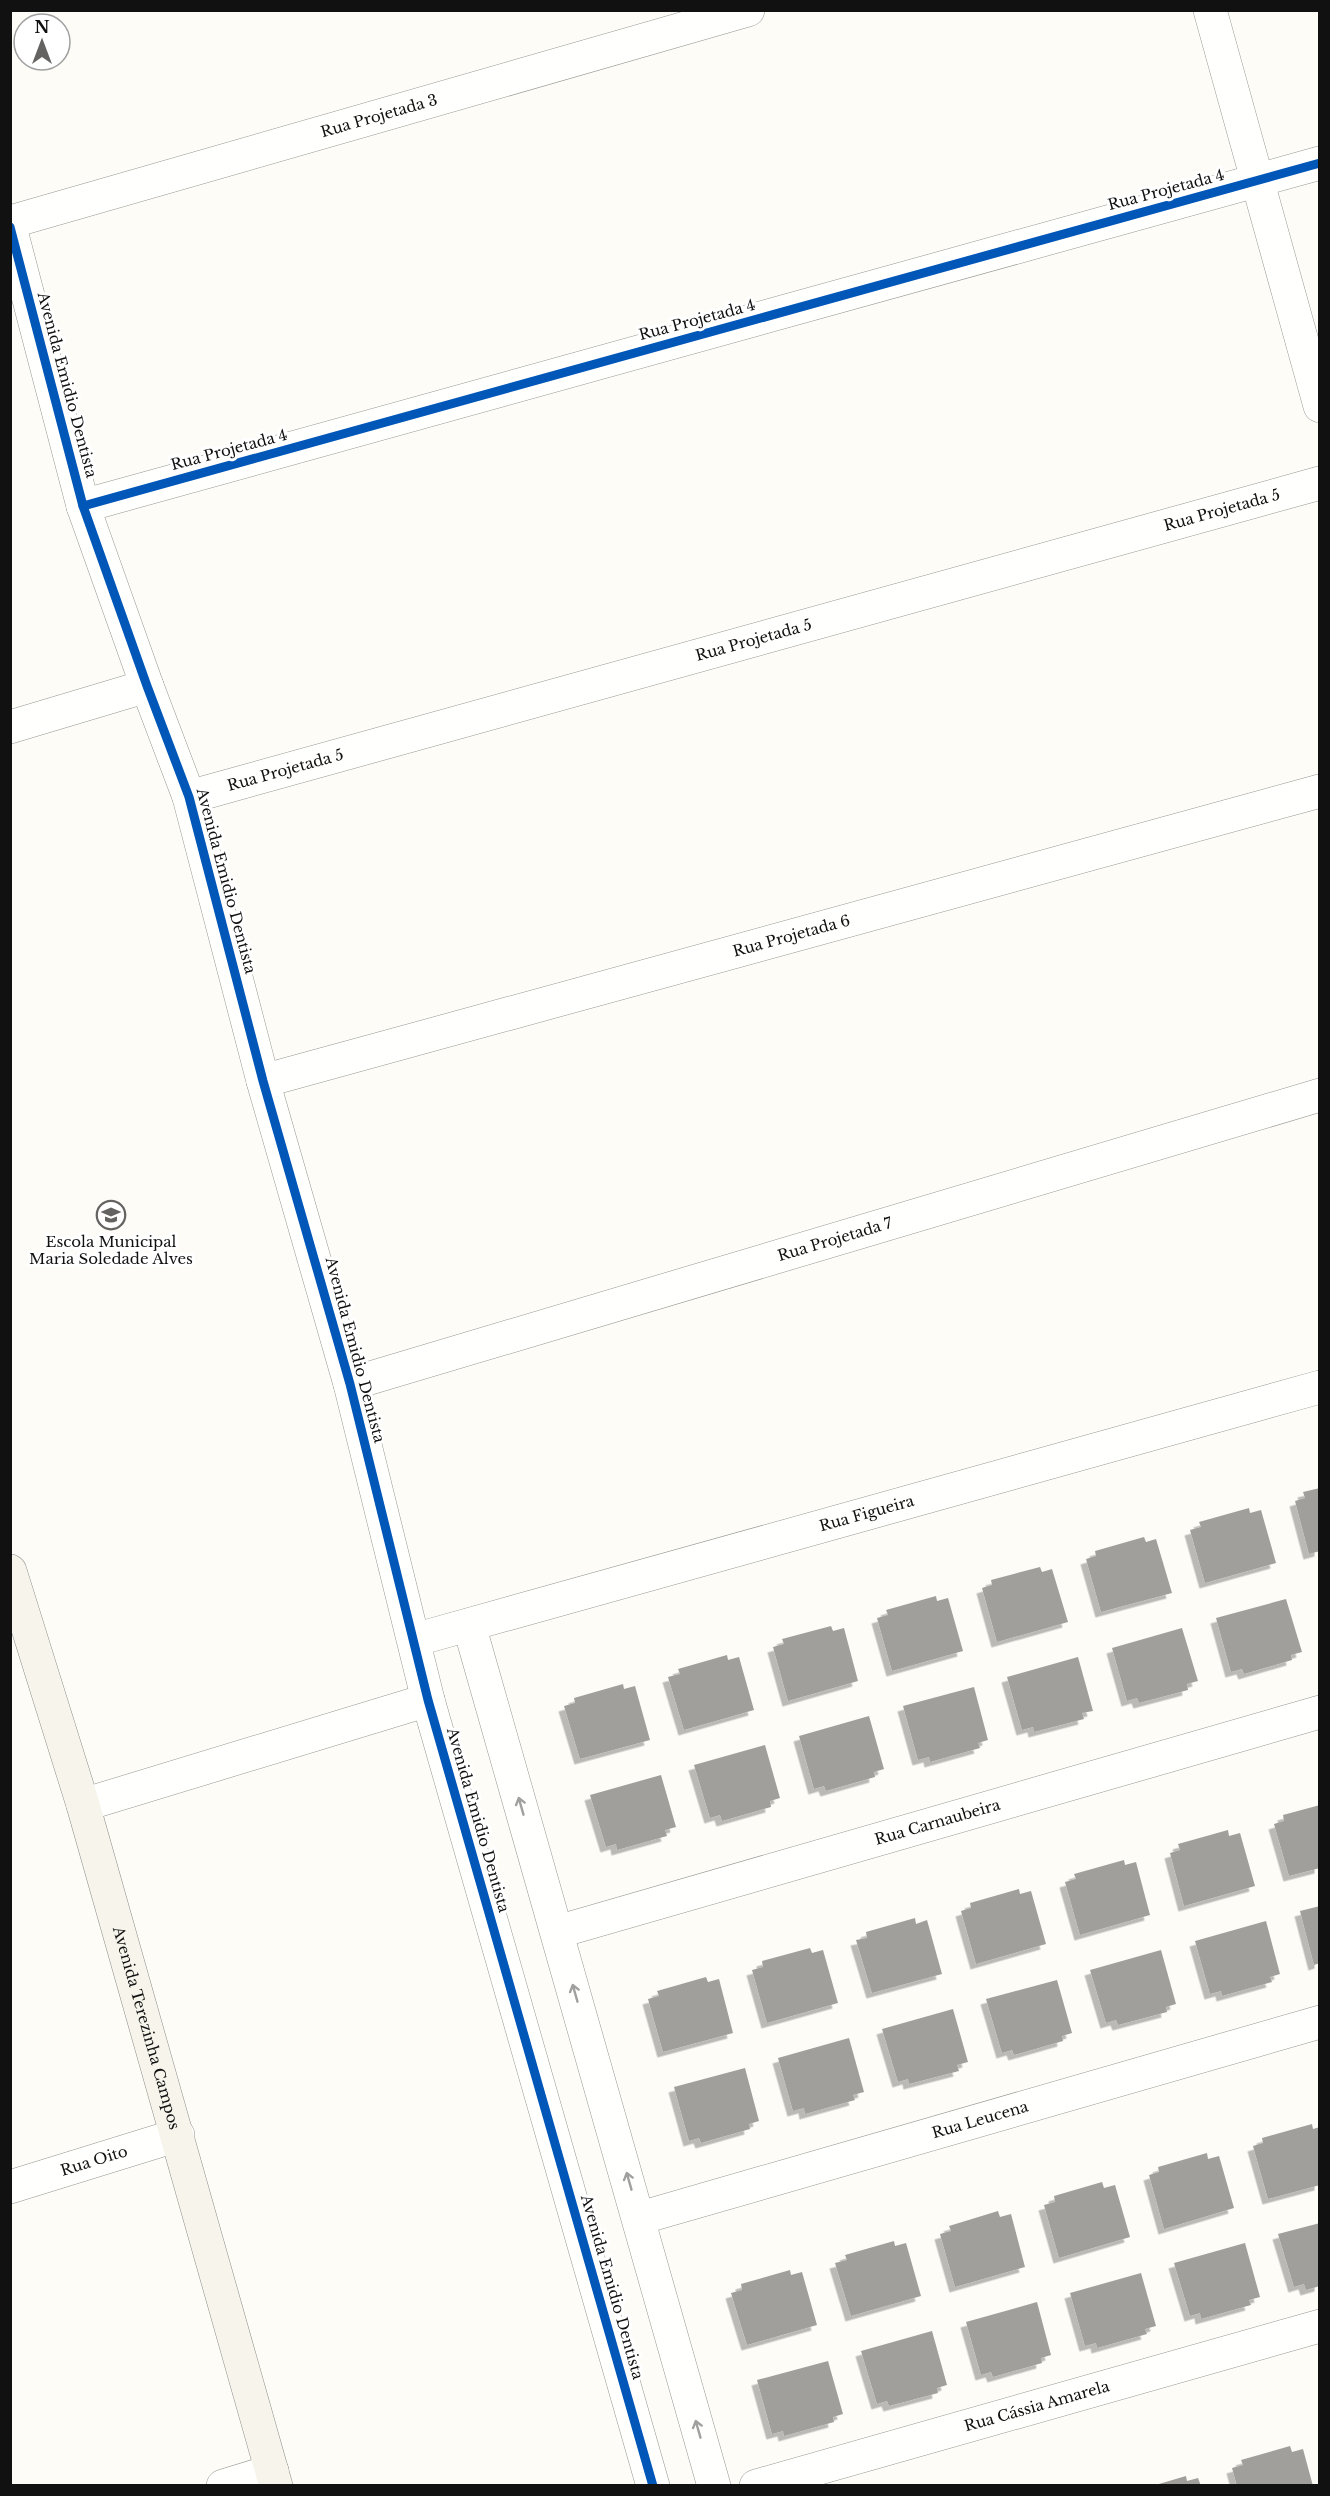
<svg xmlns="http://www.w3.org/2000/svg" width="1330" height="2496" viewBox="0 0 1330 2496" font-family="'Libre Baskerville',serif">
<defs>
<filter id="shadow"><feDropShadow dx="-5.5" dy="5.5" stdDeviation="0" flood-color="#0004"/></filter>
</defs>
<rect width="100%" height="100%" fill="#fdfcf7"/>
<g fill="#a19f9c" filter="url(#shadow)">
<path d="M 1320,1488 L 1320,1551 L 1309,1554 L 1295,1501 L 1305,1498 L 1303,1492 Z"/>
<path d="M 1249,1508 L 1250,1513 L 1261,1510 L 1276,1563 L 1205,1583 L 1190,1530 L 1201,1527 L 1199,1522 Z"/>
<path d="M 1144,1537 L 1146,1542 L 1156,1539 L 1172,1593 L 1101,1612 L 1086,1559 L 1096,1556 L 1095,1551 Z"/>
<path d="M 1040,1567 L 1042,1572 L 1052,1569 L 1068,1622 L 997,1642 L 982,1588 L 992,1585 L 991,1580 Z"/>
<path d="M 936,1596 L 937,1601 L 948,1598 L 963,1651 L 892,1671 L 877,1618 L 888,1615 L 886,1610 Z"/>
<path d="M 1286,1599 L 1302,1652 L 1291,1655 L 1292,1660 L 1244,1674 L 1242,1669 L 1231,1672 L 1216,1618 Z"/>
<path d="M 831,1626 L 833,1631 L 844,1628 L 858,1681 L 788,1701 L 773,1647 L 784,1644 L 782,1639 Z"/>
<path d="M 1182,1628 L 1198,1681 L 1187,1684 L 1188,1690 L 1139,1703 L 1137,1698 L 1127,1701 L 1112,1648 Z"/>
<path d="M 727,1655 L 728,1660 L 739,1657 L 754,1710 L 684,1730 L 668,1677 L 680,1674 L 678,1669 Z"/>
<path d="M 1078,1657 L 1093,1711 L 1082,1713 L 1084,1719 L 1034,1732 L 1033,1727 L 1022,1730 L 1007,1677 Z"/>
<path d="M 623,1684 L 624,1689 L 635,1686 L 650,1740 L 580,1759 L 564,1706 L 575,1703 L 574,1698 Z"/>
<path d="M 974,1687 L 988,1740 L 978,1743 L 980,1748 L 930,1762 L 929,1757 L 918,1760 L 903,1706 Z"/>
<path d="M 869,1716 L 884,1769 L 874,1772 L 875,1777 L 826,1791 L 824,1786 L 814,1789 L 799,1736 Z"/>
<path d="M 765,1745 L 780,1798 L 770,1801 L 771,1807 L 722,1821 L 720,1815 L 710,1818 L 694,1765 Z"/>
<path d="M 661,1775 L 676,1827 L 665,1830 L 667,1836 L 617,1850 L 616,1844 L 606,1847 L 590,1795 Z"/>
<path d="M 1320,1805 L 1320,1868 L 1289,1876 L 1274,1824 L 1284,1821 L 1283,1815 Z"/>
<path d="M 1228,1830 L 1229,1836 L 1240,1833 L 1255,1886 L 1184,1906 L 1170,1853 L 1180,1850 L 1178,1844 Z"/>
<path d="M 1124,1860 L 1125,1865 L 1136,1862 L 1150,1915 L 1080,1935 L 1065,1882 L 1076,1879 L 1074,1874 Z"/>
<path d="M 1019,1889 L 1020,1894 L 1031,1891 L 1046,1944 L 976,1964 L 961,1911 L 971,1908 L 970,1903 Z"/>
<path d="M 1320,1906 L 1320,1963 L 1314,1965 L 1300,1911 Z"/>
<path d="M 915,1918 L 916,1924 L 927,1920 L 942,1974 L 872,1993 L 856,1940 L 867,1938 L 866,1932 Z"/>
<path d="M 1266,1921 L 1280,1974 L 1270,1977 L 1272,1982 L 1222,1996 L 1221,1991 L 1210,1994 L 1195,1941 Z"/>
<path d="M 810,1948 L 812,1953 L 823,1950 L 838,2003 L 767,2023 L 752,1970 L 763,1967 L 762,1961 Z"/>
<path d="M 1161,1950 L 1176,2004 L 1166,2007 L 1167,2012 L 1118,2025 L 1116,2020 L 1106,2023 L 1090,1970 Z"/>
<path d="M 706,1977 L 708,1982 L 719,1979 L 733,2033 L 663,2052 L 648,1999 L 659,1996 L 657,1991 Z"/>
<path d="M 1057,1980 L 1072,2033 L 1062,2036 L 1063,2041 L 1014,2055 L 1012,2050 L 1002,2053 L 986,1999 Z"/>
<path d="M 953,2009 L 968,2062 L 957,2065 L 959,2071 L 909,2084 L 908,2079 L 898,2082 L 882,2029 Z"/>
<path d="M 849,2038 L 864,2092 L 853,2095 L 855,2100 L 805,2114 L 804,2108 L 793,2111 L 778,2058 Z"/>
<path d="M 745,2068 L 759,2121 L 749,2124 L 750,2129 L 701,2143 L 699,2138 L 689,2141 L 674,2087 Z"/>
<path d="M 1312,2124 L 1313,2129 L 1320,2127 L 1320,2185 L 1268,2199 L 1253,2146 L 1263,2143 L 1262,2138 Z"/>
<path d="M 1207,2153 L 1208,2159 L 1219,2156 L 1234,2208 L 1164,2229 L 1149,2175 L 1159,2172 L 1158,2167 Z"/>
<path d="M 1102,2182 L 1104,2188 L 1115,2185 L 1130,2237 L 1059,2258 L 1044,2205 L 1055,2202 L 1054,2196 Z"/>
<path d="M 998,2211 L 1000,2217 L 1011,2214 L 1025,2267 L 955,2287 L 940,2234 L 951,2231 L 949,2226 Z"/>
<path d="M 1320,2223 L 1320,2286 L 1306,2290 L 1304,2284 L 1294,2287 L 1278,2234 Z"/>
<path d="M 894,2241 L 895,2246 L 906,2243 L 921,2296 L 851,2316 L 835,2263 L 847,2260 L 845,2255 Z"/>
<path d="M 1245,2243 L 1260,2297 L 1249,2300 L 1251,2305 L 1201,2319 L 1200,2313 L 1190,2316 L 1174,2263 Z"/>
<path d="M 790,2270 L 791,2275 L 802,2272 L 817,2325 L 747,2345 L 731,2293 L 742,2290 L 741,2284 Z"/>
<path d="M 1141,2273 L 1156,2326 L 1145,2329 L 1147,2334 L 1097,2348 L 1096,2343 L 1085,2346 L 1070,2293 Z"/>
<path d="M 1037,2302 L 1051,2355 L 1041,2358 L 1042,2363 L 993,2377 L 991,2372 L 981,2375 L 966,2322 Z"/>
<path d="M 932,2331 L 947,2385 L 937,2388 L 938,2393 L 889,2406 L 887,2401 L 877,2404 L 861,2351 Z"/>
<path d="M 828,2361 L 843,2414 L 833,2417 L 834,2422 L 784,2436 L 783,2431 L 772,2434 L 757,2380 Z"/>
<path d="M 1290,2446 L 1292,2452 L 1303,2449 L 1313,2486 L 1237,2486 L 1232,2468 L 1243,2465 L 1241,2460 Z"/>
<path d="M 1186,2476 L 1187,2481 L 1198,2478 L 1201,2486 L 1152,2486 Z"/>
</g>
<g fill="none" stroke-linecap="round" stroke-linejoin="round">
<g stroke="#979795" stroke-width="34">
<g id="street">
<path d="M 1210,10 L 1320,406"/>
<path id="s1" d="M 10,222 L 748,10"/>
<path d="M 10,227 L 83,506 L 147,686 L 189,797 L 263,1081 L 350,1384 L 428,1700 L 653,2486"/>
<path d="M 83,506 L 1320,163"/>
<path d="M 10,727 L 147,686"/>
<path id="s2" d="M 189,797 L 1320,483"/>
<path id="s3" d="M 263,1081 L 1320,791"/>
<path id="s4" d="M 350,1384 L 1320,1095"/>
<path d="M 469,1625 L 714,2486"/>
<path id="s5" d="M 414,1640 L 1320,1387"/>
<path d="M 83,1805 L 428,1700"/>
<path id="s6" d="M 557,1932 L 1320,1712"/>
<path id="s7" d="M 10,2187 L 178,2135"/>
<path id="s8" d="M 640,2218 L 1320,2022"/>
<path d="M 223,2486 L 272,2471"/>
<path id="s9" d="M 756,2486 L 1320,2326"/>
</g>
</g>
<g stroke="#8e8d8b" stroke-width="34">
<g id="secondary">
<path id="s10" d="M 10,1571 L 83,1805 L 276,2486"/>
</g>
</g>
<use href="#street" stroke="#fffffe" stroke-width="33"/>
<use href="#secondary" stroke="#f6f4eb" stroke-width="33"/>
<g stroke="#fff" stroke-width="13">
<g id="cycleway">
<path d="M 10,227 L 83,506 L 147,686 L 189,797 L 263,1081 L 350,1384 L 428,1700 L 653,2486"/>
<path d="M 83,506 L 1320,163"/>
</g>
</g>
<use href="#cycleway" stroke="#0057b8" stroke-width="9"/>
</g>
<defs><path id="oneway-shaft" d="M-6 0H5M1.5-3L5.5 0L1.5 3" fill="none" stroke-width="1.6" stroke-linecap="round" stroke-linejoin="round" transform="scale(1.5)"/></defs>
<g stroke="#a0a09f">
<use href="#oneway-shaft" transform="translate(521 1806) rotate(-106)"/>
<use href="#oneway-shaft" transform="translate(575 1993) rotate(-106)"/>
<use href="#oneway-shaft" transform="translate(629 2181) rotate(-106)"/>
<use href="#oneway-shaft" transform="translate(698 2429) rotate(-106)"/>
</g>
<defs>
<g id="school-ring" transform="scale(1.5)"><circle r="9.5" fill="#fff" stroke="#646362" stroke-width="1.5"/><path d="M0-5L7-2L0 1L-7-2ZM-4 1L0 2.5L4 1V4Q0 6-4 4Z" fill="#646362"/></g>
</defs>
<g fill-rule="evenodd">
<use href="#school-ring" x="111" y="1215"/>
</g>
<g text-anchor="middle" stroke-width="6" stroke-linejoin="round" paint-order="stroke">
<g font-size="15" fill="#111" stroke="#fff">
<text dy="5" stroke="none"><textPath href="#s1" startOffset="384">Rua Projetada 3</textPath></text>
<text transform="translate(1166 190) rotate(-15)" y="5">Rua Projetada 4</text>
<text transform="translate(697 320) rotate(-15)" y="5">Rua Projetada 4</text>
<text transform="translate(67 385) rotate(75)" y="5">Avenida Emidio Dentista</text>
<text transform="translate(229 450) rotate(-15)" y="5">Rua Projetada 4</text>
<text dy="5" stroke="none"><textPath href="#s2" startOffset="1072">Rua Projetada 5</textPath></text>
<text dy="5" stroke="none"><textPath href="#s2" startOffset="586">Rua Projetada 5</textPath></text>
<text dy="5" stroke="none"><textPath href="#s2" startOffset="100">Rua Projetada 5</textPath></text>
<text transform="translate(226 881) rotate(75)" y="5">Avenida Emidio Dentista</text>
<text dy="5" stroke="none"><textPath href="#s3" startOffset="548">Rua Projetada 6</textPath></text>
<text dy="5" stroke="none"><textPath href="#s4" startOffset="506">Rua Projetada 7</textPath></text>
<text transform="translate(355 1350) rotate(75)" y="5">Avenida Emidio Dentista</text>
<text dy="5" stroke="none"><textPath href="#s5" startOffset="470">Rua Figueira</textPath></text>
<text transform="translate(478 1820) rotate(74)" y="5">Avenida Emidio Dentista</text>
<text dy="5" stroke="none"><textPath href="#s6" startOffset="396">Rua Carnaubeira</textPath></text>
<text dy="5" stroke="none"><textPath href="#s10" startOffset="477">Avenida Terezinha Campos</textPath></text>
<text dy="5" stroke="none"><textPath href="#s8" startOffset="354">Rua Leucena</textPath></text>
<text dy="5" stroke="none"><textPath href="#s7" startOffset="88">Rua Oito</textPath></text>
<text transform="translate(612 2287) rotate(74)" y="5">Avenida Emidio Dentista</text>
<text dy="5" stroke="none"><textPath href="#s9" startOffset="292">Rua Cássia Amarela</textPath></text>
</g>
<g font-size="15" fill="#111" stroke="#fff">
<text x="111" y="1247">Escola Municipal<tspan x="111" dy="17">Maria Soledade Alves</tspan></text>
</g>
</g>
<rect width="1330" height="2496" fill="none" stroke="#111111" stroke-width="24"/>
<g transform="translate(42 42)"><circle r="28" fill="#ffffff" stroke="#a0a0a0" stroke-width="1.5"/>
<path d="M0-4.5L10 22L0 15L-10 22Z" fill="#646362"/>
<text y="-9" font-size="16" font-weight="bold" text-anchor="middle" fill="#111111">N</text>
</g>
</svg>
